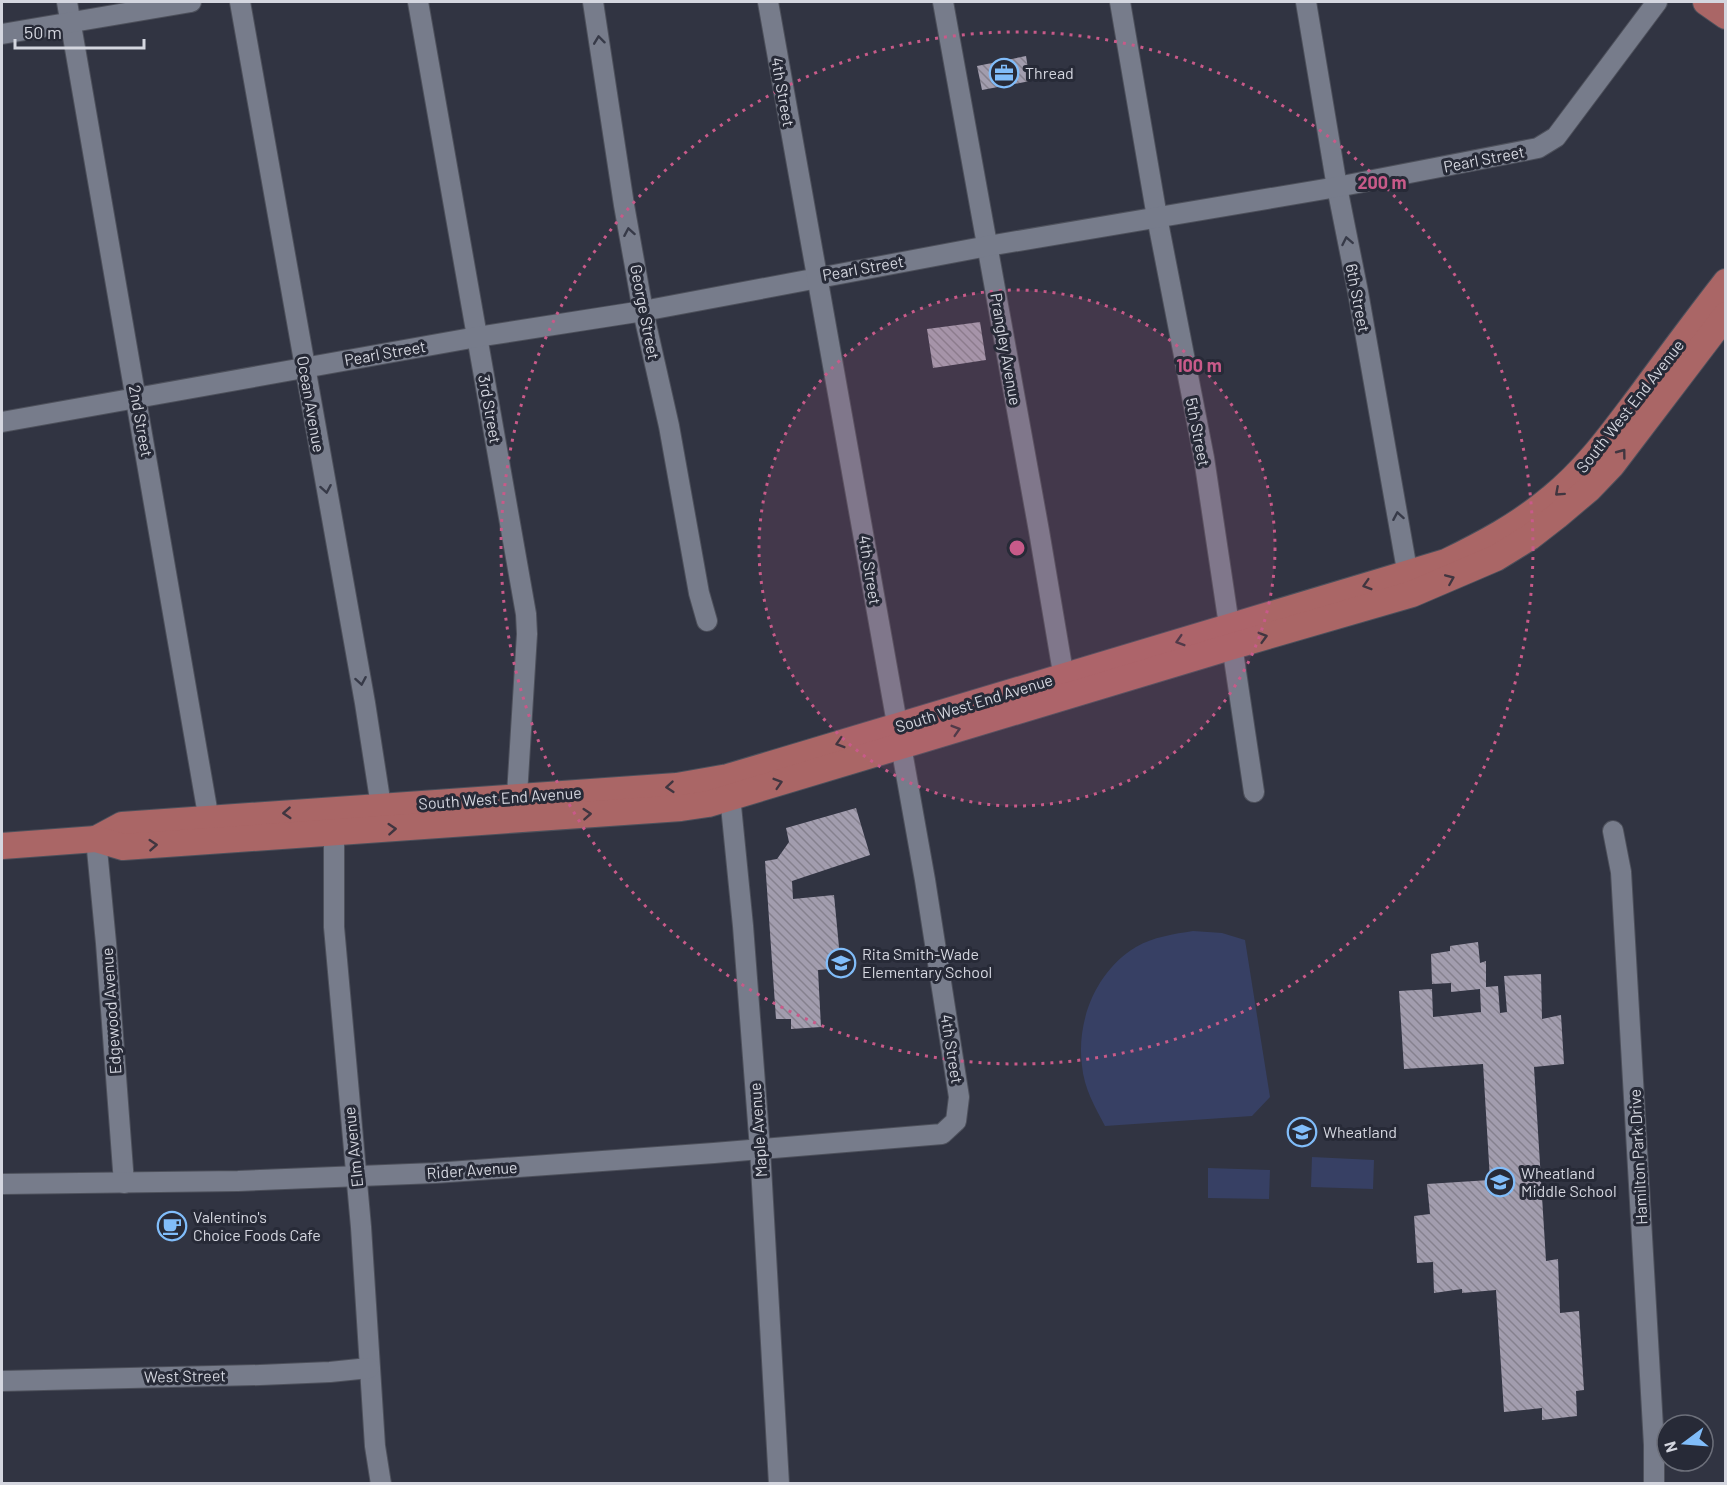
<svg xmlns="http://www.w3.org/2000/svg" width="1727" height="1485" viewBox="0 0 1727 1485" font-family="Barlow,sans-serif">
<defs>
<pattern id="building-back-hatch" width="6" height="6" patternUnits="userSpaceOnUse" patternTransform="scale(1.5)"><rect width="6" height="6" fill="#a29dae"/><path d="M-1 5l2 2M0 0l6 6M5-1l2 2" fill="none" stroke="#85818e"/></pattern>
</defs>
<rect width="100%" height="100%" fill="#313442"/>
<g fill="#374064">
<path d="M 1193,931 L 1222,933 L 1245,940 L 1270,1097 L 1252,1116 L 1105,1126 C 1095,1107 1084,1088 1082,1066 C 1076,1021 1096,971 1136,947 C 1153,937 1174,934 1193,931 Z"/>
<path d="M 1312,1157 L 1374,1160 L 1373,1189 L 1311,1187 Z"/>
<path d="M 1208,1168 L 1270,1170 L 1269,1199 L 1208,1198 Z"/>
</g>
<g fill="url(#building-back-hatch)">
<path d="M 1026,56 L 1030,81 L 982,90 L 977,66 Z"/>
<path d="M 980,322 L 986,360 L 933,368 L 927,329 Z"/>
<path d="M 856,808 L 870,855 L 792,881 L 793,899 L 834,895 L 841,968 L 818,970 L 821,1027 L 791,1029 L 791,1019 L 776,1019 L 765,861 L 777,859 L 789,842 L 786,828 Z"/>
<path d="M 1478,942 L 1480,963 L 1486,961 L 1486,987 L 1498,986 L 1500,1013 L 1507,1012 L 1504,976 L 1541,974 L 1542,1019 L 1561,1015 L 1564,1064 L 1534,1067 L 1546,1261 L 1558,1259 L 1560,1313 L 1579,1311 L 1584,1390 L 1576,1391 L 1577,1416 L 1542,1420 L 1542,1408 L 1504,1412 L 1496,1290 L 1462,1293 L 1462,1289 L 1434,1293 L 1433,1262 L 1417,1263 L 1414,1216 L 1430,1214 L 1427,1184 L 1490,1180 L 1483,1064 L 1404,1069 L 1399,991 L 1432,989 L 1433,1017 L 1481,1012 L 1480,989 L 1451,992 L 1451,983 L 1432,984 L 1431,954 L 1450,951 L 1450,946 Z"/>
</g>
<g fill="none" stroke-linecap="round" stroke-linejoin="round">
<g stroke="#4d505b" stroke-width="22">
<g id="minor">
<path d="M 67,2 L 211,832"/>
<path d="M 240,2 L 365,703 L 381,806"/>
<path d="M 418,2 L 526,614 L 527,634 L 516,811"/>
<path d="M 593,2 L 624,205 L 643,311 L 669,426 L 699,593 L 707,621"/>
<path d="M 943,2 L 1039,531 L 1066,690"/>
<path d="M 1120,2 L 1157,217 L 1204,458 L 1254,792"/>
<path d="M 1306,2 L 1337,187 L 1358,292 L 1410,587"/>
<path d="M 2,34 L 191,2"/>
<path d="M 2,422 L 477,337 L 643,311 L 988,246 L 1337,187 L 1538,148 L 1556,137 L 1657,2"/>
<path d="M 729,786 L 743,926 L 760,1149 L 779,1484"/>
<path d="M 334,819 L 334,927 L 361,1227 L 375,1446 L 381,1484"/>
<path d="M 1613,831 L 1621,872 L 1654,1445 L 1654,1484"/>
<path d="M 96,839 L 106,943 L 124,1183"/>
<path d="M 2,1184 L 238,1181 L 435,1173 L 714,1153 L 942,1134 L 956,1121 L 959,1097 L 925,880 L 768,2"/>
<path d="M 2,1381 L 260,1375 L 330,1372 L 369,1368"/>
</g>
</g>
<g stroke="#4d505b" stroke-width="28">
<g id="major">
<path d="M 1706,2 L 1726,16"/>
<path d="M 96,839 L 122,825 L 677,786 L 728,777 L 1446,562 C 1483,544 1519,525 1551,498 C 1587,469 1613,432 1641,395 C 1669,357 1697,319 1726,282"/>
<path d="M 2,846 L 96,839 L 123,847 L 681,808 L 708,804 L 1233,646 L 1412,594 L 1496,558 L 1530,537 L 1557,516 L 1589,489 L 1612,465 L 1726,315"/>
</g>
</g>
<use href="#minor" stroke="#777c8b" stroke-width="20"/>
<use href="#major" stroke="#a66" stroke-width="26"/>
</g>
<defs><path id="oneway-chevron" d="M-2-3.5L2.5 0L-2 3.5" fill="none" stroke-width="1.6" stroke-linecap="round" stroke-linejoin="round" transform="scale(1.5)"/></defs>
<g stroke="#373a48">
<use href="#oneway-chevron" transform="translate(599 40) rotate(-97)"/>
<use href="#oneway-chevron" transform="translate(629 232) rotate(-100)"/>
<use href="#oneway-chevron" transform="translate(1347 241) rotate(-101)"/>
<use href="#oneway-chevron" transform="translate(326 489) rotate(80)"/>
<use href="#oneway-chevron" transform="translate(1398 516) rotate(-100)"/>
<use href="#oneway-chevron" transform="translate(361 681) rotate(80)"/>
</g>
<g stroke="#413640">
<use href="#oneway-chevron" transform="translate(1622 453) rotate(-53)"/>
<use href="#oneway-chevron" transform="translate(1559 492) rotate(138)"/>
<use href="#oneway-chevron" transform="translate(1450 579) rotate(-23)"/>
<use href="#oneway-chevron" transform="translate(1367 585) rotate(163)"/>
<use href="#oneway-chevron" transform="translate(1263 637) rotate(-16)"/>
<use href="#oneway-chevron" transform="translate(1180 641) rotate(163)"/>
<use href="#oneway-chevron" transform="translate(956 730) rotate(-17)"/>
<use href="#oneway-chevron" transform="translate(840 743) rotate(163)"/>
<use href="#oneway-chevron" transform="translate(778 783) rotate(-17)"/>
<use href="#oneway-chevron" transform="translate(670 787) rotate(175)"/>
<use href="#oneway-chevron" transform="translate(287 813) rotate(176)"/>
<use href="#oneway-chevron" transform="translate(587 814) rotate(-4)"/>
<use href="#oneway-chevron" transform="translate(392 829) rotate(-4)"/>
<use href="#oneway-chevron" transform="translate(153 845) rotate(-4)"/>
</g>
<circle cx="1017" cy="548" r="258" fill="#c85a89" fill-opacity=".12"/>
<g fill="none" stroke="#c85a89" stroke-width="3" stroke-dasharray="3 6">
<circle cx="1017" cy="548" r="258"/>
<circle cx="1017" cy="548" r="516"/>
</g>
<defs>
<g id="office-ring" transform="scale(1.5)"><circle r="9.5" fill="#272a37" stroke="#81bdfa" stroke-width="1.5"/><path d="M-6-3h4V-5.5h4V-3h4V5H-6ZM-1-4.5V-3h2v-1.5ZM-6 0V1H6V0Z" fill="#81bdfa"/></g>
<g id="school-ring" transform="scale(1.5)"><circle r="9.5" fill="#272a37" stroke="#81bdfa" stroke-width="1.5"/><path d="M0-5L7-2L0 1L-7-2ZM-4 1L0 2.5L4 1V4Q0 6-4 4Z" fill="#81bdfa"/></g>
<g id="cafe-ring" transform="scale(1.5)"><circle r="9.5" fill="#272a37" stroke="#81bdfa" stroke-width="1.5"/><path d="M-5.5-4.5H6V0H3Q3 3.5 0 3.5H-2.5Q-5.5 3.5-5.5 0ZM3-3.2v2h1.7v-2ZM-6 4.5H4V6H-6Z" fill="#81bdfa"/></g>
</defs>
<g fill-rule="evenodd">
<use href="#office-ring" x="1004" y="73"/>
<use href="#school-ring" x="841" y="963"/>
<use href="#school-ring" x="1302" y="1132"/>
<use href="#school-ring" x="1500" y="1182"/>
<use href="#cafe-ring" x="172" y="1226"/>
</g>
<g text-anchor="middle" stroke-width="6" stroke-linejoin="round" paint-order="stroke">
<g font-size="16" fill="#d4d6df" stroke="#272a37" text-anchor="start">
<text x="1025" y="79">Thread</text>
<text x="862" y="960">Rita Smith-Wade<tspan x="862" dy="18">Elementary School</tspan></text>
<text x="1323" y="1138">Wheatland</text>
<text x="1521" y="1179">Wheatland<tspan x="1521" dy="18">Middle School</tspan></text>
<text x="193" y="1223">Valentino's<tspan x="193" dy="18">Choice Foods Cafe</tspan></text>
</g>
<g font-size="16" fill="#d4d6df" stroke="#272a37">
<text transform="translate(783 92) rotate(80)" y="6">4th Street</text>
<text transform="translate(1484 159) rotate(-11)" y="6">Pearl Street</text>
<text transform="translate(863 268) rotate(-10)" y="6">Pearl Street</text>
<text transform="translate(1358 298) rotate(79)" y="6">6th Street</text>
<text transform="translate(645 312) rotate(79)" y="6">George Street</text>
<text transform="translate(1006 349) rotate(80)" y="6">Prangley Avenue</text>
<text transform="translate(385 353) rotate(-10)" y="6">Pearl Street</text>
<text transform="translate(311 404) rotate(80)" y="6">Ocean Avenue</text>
<text transform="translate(1630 406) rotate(-52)" y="6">South West End Avenue</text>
<text transform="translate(490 409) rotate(80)" y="6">3rd Street</text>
<text transform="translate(141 421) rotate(80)" y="6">2nd Street</text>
<text transform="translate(1198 432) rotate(79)" y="6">5th Street</text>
<text transform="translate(870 570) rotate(81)" y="6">4th Street</text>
<text transform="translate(974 703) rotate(-17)" y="6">South West End Avenue</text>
<text transform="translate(500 798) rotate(-4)" y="6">South West End Avenue</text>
<text transform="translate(111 1011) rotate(-94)" y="6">Edgewood Avenue</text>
<text transform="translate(952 1049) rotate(81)" y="6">4th Street</text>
<text transform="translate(758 1130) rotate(-94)" y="6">Maple Avenue</text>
<text transform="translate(353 1147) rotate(-96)" y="6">Elm Avenue</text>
<text transform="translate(1638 1157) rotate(-93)" y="6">Hamilton Park Drive</text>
<text transform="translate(472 1170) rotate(-4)" y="6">Rider Avenue</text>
<text transform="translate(185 1376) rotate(-1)" y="6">West Street</text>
</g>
</g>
<circle cx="1017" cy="548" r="9" fill="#c85a89" stroke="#272a37" stroke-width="3"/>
<g font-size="18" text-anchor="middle" font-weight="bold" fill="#c85a89" stroke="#272a37" stroke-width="6" stroke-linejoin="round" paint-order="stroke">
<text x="1382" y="189">200 m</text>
<text x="1199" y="372">100 m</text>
</g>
<rect width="1727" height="1485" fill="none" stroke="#d4d6df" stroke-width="6"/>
<g transform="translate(1685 1443) rotate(254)"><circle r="28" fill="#272a37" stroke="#6c6f7a" stroke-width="1.5"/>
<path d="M0-4.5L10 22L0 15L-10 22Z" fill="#81bdfa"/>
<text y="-9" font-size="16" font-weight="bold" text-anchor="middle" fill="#d4d6df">N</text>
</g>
<path d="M15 39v9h129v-9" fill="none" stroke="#d4d6df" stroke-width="3"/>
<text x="24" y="39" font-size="18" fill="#d4d6df" stroke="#272a37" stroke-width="4.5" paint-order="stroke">50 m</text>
</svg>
